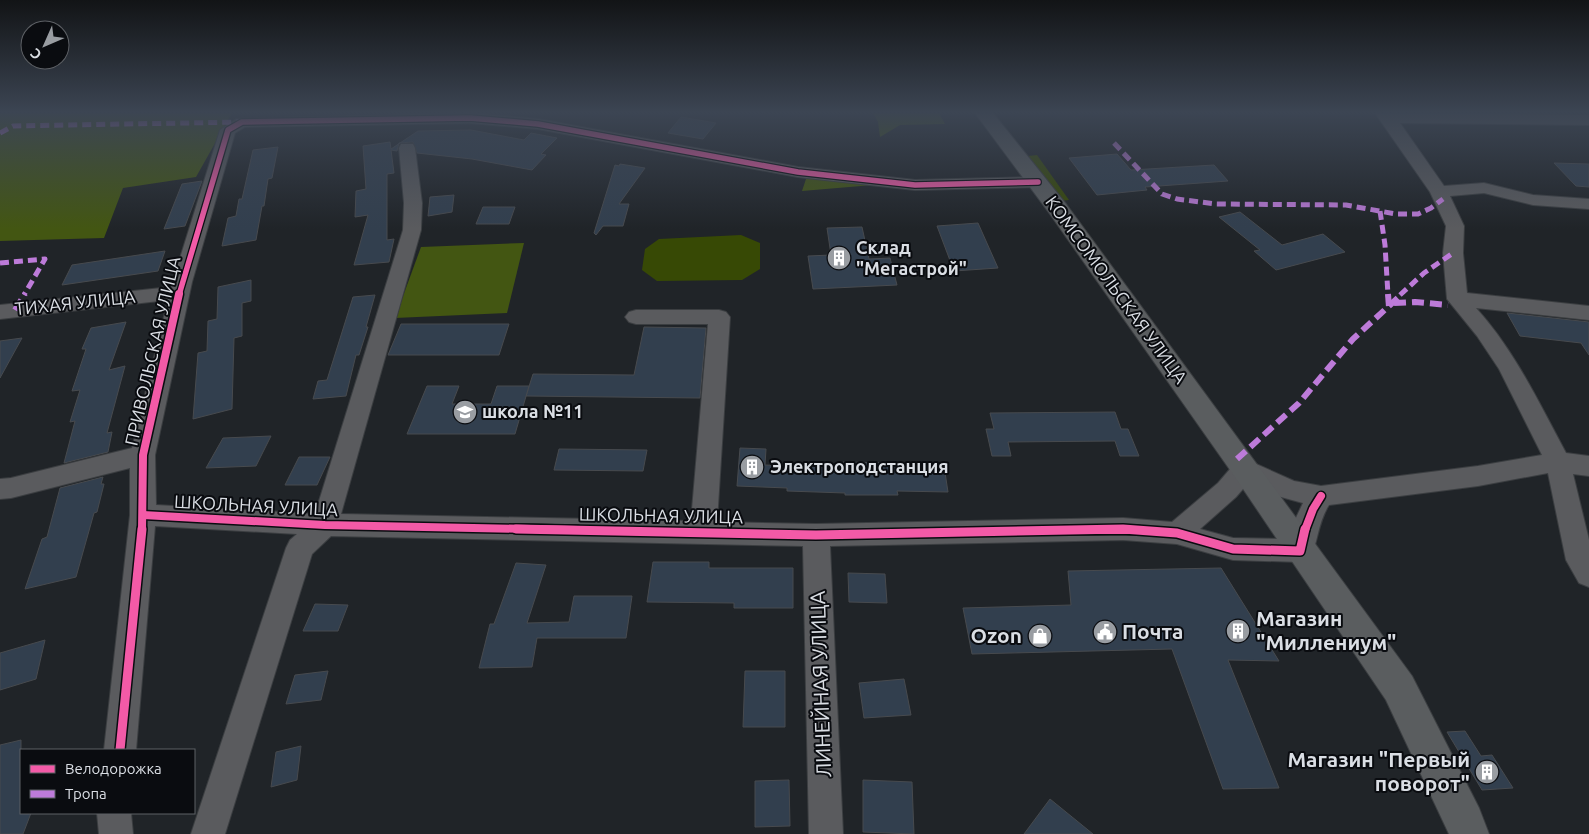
<svg xmlns="http://www.w3.org/2000/svg" width="1589" height="834" viewBox="0 0 1589 834" font-family="Ubuntu,sans-serif">
<rect width="100%" height="100%" fill="#202428"/>
<g fill="#374905">
<path d="M 1037,155 L 1069,200 L 1060,201 L 1028,156 Z"/>
<path d="M 741,235 L 760,243 L 760,269 L 742,280 L 657,281 L 642,270 L 645,249 L 659,239 Z"/>
</g>
<g fill="#435612">
<path d="M 0,113 L 232,113 L 196,177 L 123,188 L 104,238 L 0,241 Z"/>
<path d="M 873,113 L 939,113 L 945,124 L 900,125 L 880,137 L 878,122 Z"/>
<path d="M 807,176 L 873,185 L 802,191 Z"/>
<path d="M 524,243 L 507,313 L 395,318 L 421,247 Z"/>
</g>
<g fill="#323f4e" stroke="#474a4e">
<path d="M 681,117 L 716,123 L 703,139 L 668,133 Z"/>
<path d="M 471,130 L 524,140 L 531,133 L 557,138 L 541,154 L 546,155 L 532,170 L 472,159 L 417,153 L 413,142 L 399,143 L 397,151 L 391,150 L 394,173 L 387,174 L 387,240 L 394,239 L 389,262 L 354,265 L 368,215 L 355,217 L 356,191 L 366,189 L 363,146 L 390,142 L 391,149 L 418,131 Z"/>
<path d="M 278,147 L 272,178 L 268,179 L 264,206 L 262,206 L 256,240 L 222,246 L 228,218 L 236,216 L 239,199 L 242,199 L 253,150 Z"/>
<path d="M 1117,154 L 1131,170 L 1214,165 L 1228,181 L 1145,187 L 1147,190 L 1097,195 L 1069,158 Z"/>
<path d="M 1554,163 L 1589,164 L 1589,187 L 1576,186 Z"/>
<path d="M 620,164 L 645,168 L 619,204 L 629,204 L 623,226 L 603,226 L 596,235 L 594,233 L 615,165 L 619,166 Z"/>
<path d="M 202,181 L 185,226 L 164,229 L 182,184 Z"/>
<path d="M 454,195 L 452,212 L 428,216 L 430,197 Z"/>
<path d="M 483,207 L 515,207 L 509,224 L 476,224 Z"/>
<path d="M 1240,212 L 1282,245 L 1323,234 L 1345,252 L 1276,270 L 1254,251 L 1260,250 L 1219,217 Z"/>
<path d="M 978,223 L 998,268 L 954,271 L 937,226 Z"/>
<path d="M 862,227 L 869,259 L 890,258 L 897,285 L 813,289 L 808,256 L 831,255 L 827,228 Z"/>
<path d="M 165,251 L 158,271 L 62,285 L 72,265 Z"/>
<path d="M 251,280 L 251,301 L 242,303 L 242,336 L 234,338 L 232,409 L 193,419 L 198,353 L 207,351 L 208,321 L 217,319 L 218,287 Z"/>
<path d="M 375,295 L 366,327 L 368,327 L 359,355 L 356,355 L 346,396 L 313,399 L 318,381 L 327,380 L 353,297 Z"/>
<path d="M 1507,313 L 1589,322 L 1589,355 L 1581,343 L 1520,336 Z"/>
<path d="M 126,322 L 109,370 L 125,366 L 107,433 L 112,432 L 108,452 L 64,463 L 75,421 L 70,422 L 80,390 L 72,391 L 86,349 L 82,349 L 91,328 Z"/>
<path d="M 401,324 L 509,324 L 499,355 L 388,355 Z"/>
<path d="M 644,327 L 706,328 L 700,398 L 526,396 L 533,374 L 634,375 Z"/>
<path d="M 22,338 L 0,378 L 0,341 Z"/>
<path d="M 427,386 L 459,386 L 452,404 L 491,404 L 497,386 L 529,386 L 515,434 L 407,434 Z"/>
<path d="M 1115,412 L 1121,429 L 1128,429 L 1139,456 L 1120,456 L 1115,441 L 1008,442 L 1011,456 L 992,456 L 986,429 L 994,429 L 990,413 Z"/>
<path d="M 271,436 L 256,466 L 206,468 L 223,438 Z"/>
<path d="M 740,448 L 766,449 L 765,465 L 843,468 L 843,462 L 894,463 L 895,466 L 944,466 L 948,492 L 897,491 L 898,495 L 845,495 L 845,493 L 787,491 L 787,488 L 737,486 Z"/>
<path d="M 559,449 L 647,450 L 643,471 L 554,470 Z"/>
<path d="M 299,457 L 330,457 L 317,485 L 285,485 Z"/>
<path d="M 103,477 L 101,484 L 104,484 L 97,512 L 94,513 L 76,577 L 25,589 L 42,539 L 47,537 L 60,488 Z"/>
<path d="M 653,562 L 709,562 L 709,568 L 793,568 L 793,608 L 734,608 L 734,603 L 647,602 Z"/>
<path d="M 516,563 L 546,565 L 527,623 L 569,622 L 574,596 L 632,596 L 626,638 L 537,638 L 532,667 L 479,668 L 490,624 L 494,624 Z"/>
<path d="M 1221,568 L 1279,661 L 1228,660 L 1279,788 L 1223,789 L 1172,649 L 972,654 L 963,608 L 1071,605 L 1068,571 Z"/>
<path d="M 848,573 L 885,574 L 887,603 L 849,602 Z"/>
<path d="M 315,604 L 348,605 L 338,631 L 303,631 Z"/>
<path d="M 45,640 L 36,679 L 0,690 L 0,653 Z"/>
<path d="M 328,671 L 321,700 L 286,704 L 295,675 Z"/>
<path d="M 745,671 L 785,671 L 785,727 L 743,727 Z"/>
<path d="M 904,679 L 911,715 L 864,718 L 859,683 Z"/>
<path d="M 1465,731 L 1481,756 L 1492,755 L 1513,788 L 1482,790 L 1447,732 Z"/>
<path d="M 21,740 L 21,813 L 31,813 L 23,834 L 0,834 L 0,745 Z"/>
<path d="M 301,746 L 297,780 L 271,787 L 276,752 Z"/>
<path d="M 789,780 L 790,826 L 755,827 L 755,781 Z"/>
<path d="M 863,780 L 912,782 L 914,834 L 863,832 Z"/>
<path d="M 1050,799 L 1093,834 L 1024,834 Z"/>
</g>
<g fill="none" stroke-linecap="round" stroke-linejoin="round">
<g stroke="#3b3e41" stroke-width="2">
<g id="minor">
<path d="M 470,113 L 538,119 L 798,167 L 915,180 L 1038,177 L 1044,178 L 1047,182 L 1044,186 L 1038,187 L 915,190 L 798,177 L 538,129 L 470,123 L 245,127 L 235,133 L 192,282 L 155,455 L 156,505 L 315,514 L 403,230 L 404,203 L 399,148 L 401,144 L 413,144 L 415,148 L 422,203 L 421,230 L 341,514 L 691,521 L 708,324 L 636,324 L 629,322 L 625,317 L 629,312 L 636,310 L 719,310 L 726,312 L 730,317 L 717,522 L 816,524 L 1123,518 L 1172,522 L 1218,483 L 1236,462 L 1245,459 L 1294,481 L 1321,486 L 1478,466 L 1542,455 L 1499,369 L 1477,336 L 1447,299 L 1443,253 L 1446,226 L 1430,192 L 1375,113 L 1589,115 L 1589,125 L 1400,123 L 1444,186 L 1484,183 L 1533,195 L 1589,199 L 1589,209 L 1533,205 L 1484,193 L 1450,196 L 1464,226 L 1463,253 L 1467,293 L 1589,306 L 1589,320 L 1476,308 C 1515,351 1539,403 1566,453 L 1589,456 L 1589,476 L 1573,474 L 1589,540 L 1589,587 L 1579,583 L 1566,560 L 1548,473 L 1478,486 L 1329,505 C 1318,522 1318,542 1310,559 L 1300,562 L 1233,560 L 1177,544 L 1123,540 L 830,546 L 843,834 L 809,834 L 803,546 L 331,536 L 312,554 L 225,834 L 191,834 L 286,548 L 290,540 L 297,534 L 155,526 L 136,750 L 104,750 L 130,515 L 130,468 L 11,498 L 0,499 L 0,479 L 11,478 L 132,448 L 168,300 L 0,319 L 0,305 L 171,287 L 220,130 L 236,119 ZM 1249,482 L 1281,497 L 1303,503 L 1294,522 L 1289,539 L 1233,538 L 1200,529 L 1236,497 Z"/>
<path d="M 97,813 L 131,813 L 133,834 L 99,834 Z"/>
</g>
</g>
<g stroke="#3b3e41" stroke-width="2">
<path id="major" d="M 975,113 L 993,113 L 1066,204 L 1412,676 L 1479,808 L 1489,834 L 1449,834 L 1386,700 L 1235,477 L 1050,214 Z"/>
</g>
<use href="#minor" fill="#5a5b5e" fill-rule="evenodd"/>
<use href="#major" fill="#5a5d5f" fill-rule="evenodd"/>
<g stroke="#bd7bd9" stroke-width="5" stroke-dasharray="9 5" stroke-linecap="butt">
<path d="M 0,133 L 13,126 L 239,122"/>
<path d="M 1114,143 L 1162,194 L 1177,199 L 1216,204 L 1346,205 L 1396,214 L 1418,214 L 1431,208 L 1443,199"/>
<path d="M 1380,211 L 1385,245 L 1388,295"/>
<path d="M 0,263 L 45,259 L 24,295"/>
<path d="M 1400,295 L 1424,273 L 1453,253"/>
</g>
<g stroke="#bd7bd9" stroke-width="6" stroke-dasharray="12 6" stroke-linecap="butt">
<path d="M 1388,294 L 1389,307"/>
<path d="M 1394,303 L 1415,302 L 1448,305"/>
<path d="M 15,310 L 25,294"/>
<path d="M 1237,459 L 1299,403 L 1353,339 L 1402,294"/>
</g>
<g stroke="#0a0c10" stroke-width="8">
<path id="cycleway-far2" d="M 179,295 L 228,130 L 242,122 L 470,118 L 538,124 L 798,172 L 915,185 L 1038,182"/>
</g>
<g stroke="#0a0c10" stroke-width="11">
<g id="cycleway-far1">
<path d="M 143,515 L 325,525 L 578,530"/>
<path d="M 142,530 L 143,455 L 179,294"/>
<path d="M 1064,530 L 1139,530"/>
<path d="M 1305,530 L 1313,509 L 1321,496"/>
</g>
</g>
<g stroke="#0a0c10" stroke-width="12">
<g id="cycleway">
<path d="M 516,529 L 816,535 L 1123,529 L 1177,533 L 1233,549 L 1300,551 L 1305,529"/>
<path d="M 120,750 L 142,529"/>
</g>
</g>
<use href="#cycleway-far2" stroke="#f35aa7" stroke-width="5.5"/>
<use href="#cycleway-far1" stroke="#f35aa7" stroke-width="8"/>
<use href="#cycleway" stroke="#f35aa7" stroke-width="9"/>
</g>
<linearGradient id="sky" x2="0" y2="1"><stop stop-color="#121416"/><stop offset="0.49" stop-color="#3c4553"/><stop offset="1" stop-color="#3c4553" stop-opacity="0"/></linearGradient>
<rect width="1589" height="229" fill="url(#sky)"/>
<defs>
<g id="building-disc" transform="scale(1.25)"><circle r="9.5" fill="#999da2" stroke="#0a0c10"/><path d="M-4-6H4V6H1V3H-1V6H-4ZM-2.5-4.3h1.7v1.8h-1.7ZM.8-4.3h1.7v1.8H.8ZM-2.5-1h1.7V.8h-1.7ZM.8-1h1.7V.8H.8Z" fill="#fff"/></g>
<g id="school-disc" transform="scale(1.25)"><circle r="9.5" fill="#999da2" stroke="#0a0c10"/><path d="M0-5L7-2L0 1L-7-2ZM-4 1L0 2.5L4 1V4Q0 6-4 4Z" fill="#fff"/></g>
<g id="civic-disc" transform="scale(1.25)"><circle r="9.5" fill="#999da2" stroke="#0a0c10"/><path d="M-.6-6.5H3V-4.5H.6V-3L4-1V1h2V6H-6V1h2V-1L-.6-3ZM-1.2 2.5V6h2.4V2.5Z" fill="#fff"/></g>
<g id="shop-disc" transform="scale(1.25)"><circle r="9.5" fill="#999da2" stroke="#0a0c10"/><path d="M-5-2.5h2.3a2.7 3.5 0 0 1 5.4 0H5L5.5 6h-11ZM-1.5-2.5h3a1.5 2.3 0 0 0-3 0Z" fill="#fff"/></g>
</defs>
<g fill-rule="evenodd">
<use href="#building-disc" x="839" y="258"/>
<use href="#school-disc" x="465" y="412"/>
<use href="#building-disc" x="752" y="467"/>
<use href="#building-disc" x="1238" y="631"/>
<use href="#civic-disc" x="1105" y="632"/>
<use href="#shop-disc" x="1040" y="636"/>
<use href="#building-disc" x="1487" y="772"/>
</g>
<g text-anchor="middle" stroke-width="4" stroke-linejoin="round" paint-order="stroke">
<g font-size="18" font-weight="bold" fill="#dadee4" stroke="#0a0c10" text-anchor="start">
<text x="856" y="254">Склад<tspan x="856" dy="21">"Мегастрой"</tspan></text>
<text x="482" y="418">школа №11</text>
<text x="770" y="473">Электроподстанция</text>
</g>
<g font-size="18" fill="#dadee4" stroke="#0a0c10">
<text transform="translate(1116 290) rotate(54)" y="6">КОМСОМОЛЬСКАЯ УЛИЦА</text>
<text transform="translate(75 303) rotate(-6)" y="6">ТИХАЯ УЛИЦА</text>
<text transform="translate(153 351) rotate(-77)" y="6">ПРИВОЛЬСКАЯ УЛИЦА</text>
<text transform="translate(256 506) rotate(3)" y="6">ШКОЛЬНАЯ УЛИЦА</text>
<text transform="translate(661 516) rotate(1)" y="6">ШКОЛЬНАЯ УЛИЦА</text>
</g>
<g font-size="21" font-weight="bold" fill="#dadee4" stroke="#0a0c10" text-anchor="start">
<text x="1256" y="626">Магазин<tspan x="1256" dy="24">"Миллениум"</tspan></text>
<text x="1122" y="639">Почта</text>
<text x="1022" y="643" text-anchor="end">Ozon</text>
<text x="1470" y="767" text-anchor="end">Магазин "Первый<tspan x="1470" dy="24">поворот"</tspan></text>
</g>
<g font-size="21" fill="#dadee4" stroke="#0a0c10">
<text transform="translate(821 684) rotate(-92)" y="7">ЛИНЕЙНАЯ УЛИЦА</text>
</g>
</g>
<rect x="20" y="749" width="175" height="65" fill="#0a0c10" stroke="#5d6065"/>
<rect x="30" y="765" width="25" height="8" fill="#f35aa7" stroke="#5d6065"/>
<text x="65" y="774" font-size="15" fill="#dadee4">Велодорожка</text>
<rect x="30" y="790" width="25" height="8" fill="#bd7bd9" stroke="#5d6065"/>
<text x="65" y="799" font-size="15" fill="#dadee4">Тропа</text>
<g transform="translate(45 45) rotate(225)"><circle r="24" fill="#0a0c10" stroke="#5d6065"/>
<path d="M0-4L9 19L0 12L-9 19Z" fill="#999da2"/>
<text y="-8" font-size="14" font-weight="bold" text-anchor="middle" fill="#dadee4">С</text>
</g>
</svg>
